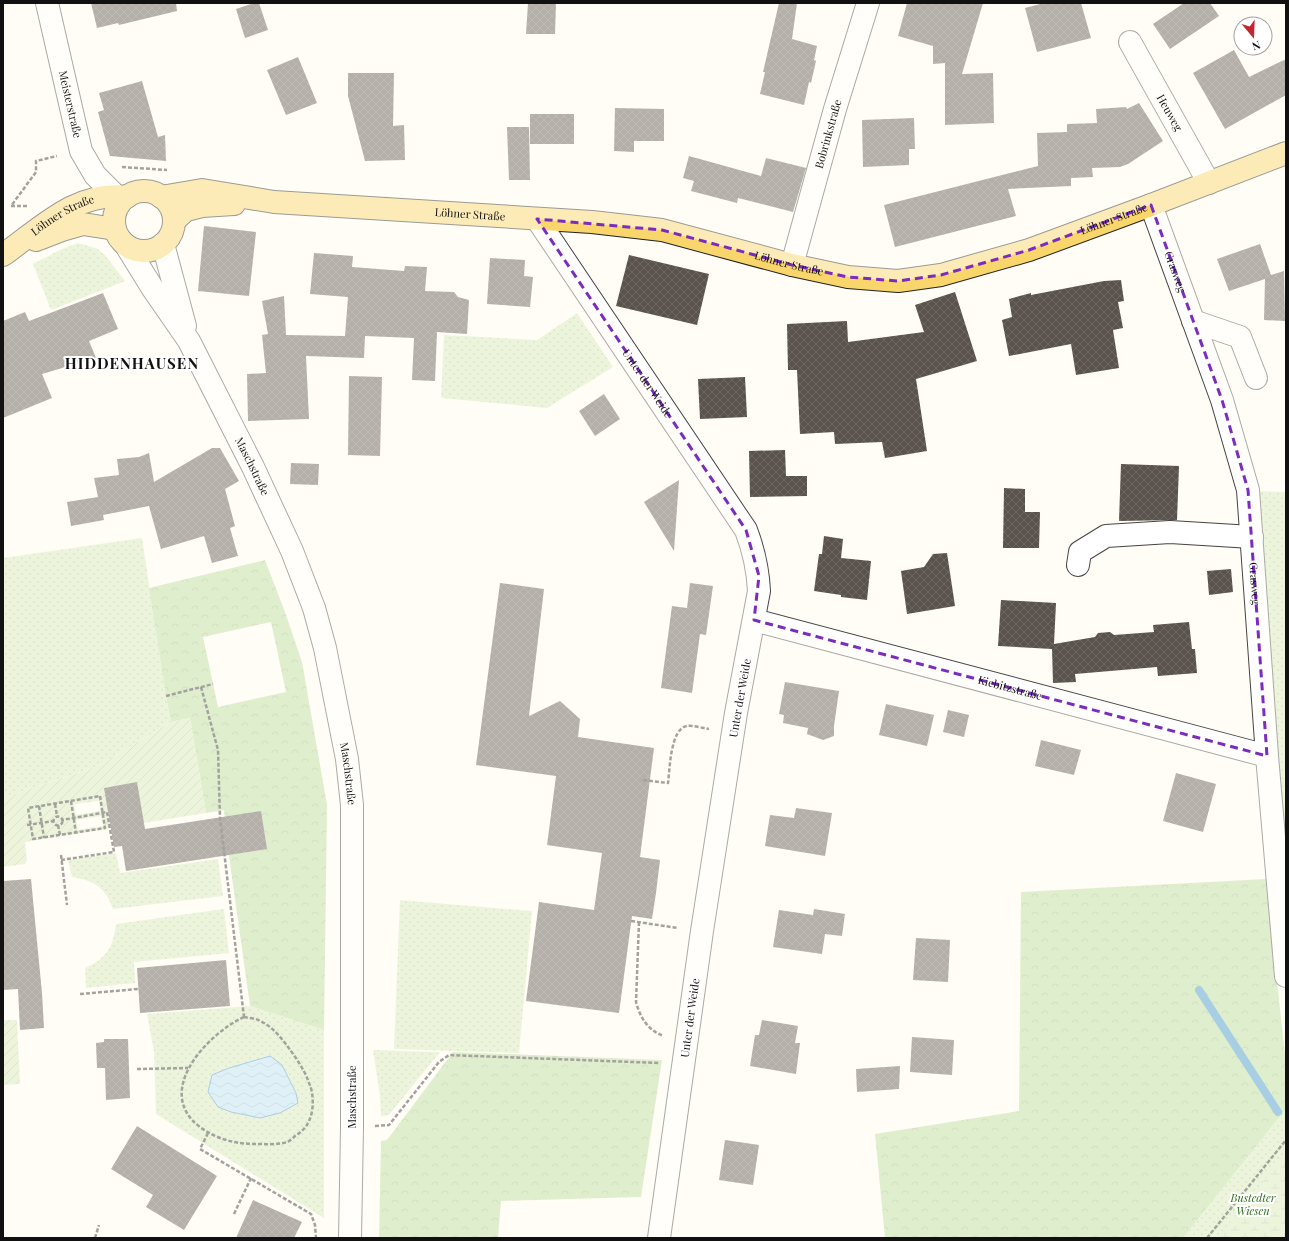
<svg xmlns="http://www.w3.org/2000/svg" width="1289" height="1241" viewBox="0 0 1289 1241" font-family="'Playfair Display',serif">
<defs>
<pattern id="grass-dots" width="8" height="8" patternUnits="userSpaceOnUse"><rect width="8" height="8" fill="#d5ebbd"/><path d="M2 2h.1M6 6h.1" fill="none" stroke="#b6c8a1" stroke-width="1.8" stroke-linecap="round"/></pattern>
<pattern id="forest-crowns" width="20" height="18" patternUnits="userSpaceOnUse"><rect width="20" height="18" fill="#b9dc9c"/><path d="M2 6a3 3 0 1 1 6 0M12 15a3 3 0 1 1 6 0" fill="none" stroke="#9ebc85"/></pattern>
<pattern id="wetland-marsh" width="20" height="14" patternUnits="userSpaceOnUse"><rect width="20" height="14" fill="#d5ebbd"/><path d="M1 5h8M5 5V1M11 12h8M15 12V8" fill="none" stroke="#b6c8a1"/></pattern>
<pattern id="garden-furrows" width="10" height="10" patternUnits="userSpaceOnUse"><rect width="10" height="10" fill="#d5ebbd"/><path d="M-1 1l2-2M0 10L10 0M9 11l2-2" fill="none" stroke="#b6c8a1"/></pattern>
<pattern id="water-waves" width="16" height="10" patternUnits="userSpaceOnUse"><rect width="16" height="10" fill="#b9e0f7"/><path d="M0 5q4-4 8 0t8 0" fill="none" stroke="#9ebfd3"/></pattern>
<pattern id="building-cross-hatch" width="8" height="8" patternUnits="userSpaceOnUse"><rect width="8" height="8" fill="#5a524d"/><path d="M0 0l8 8M0 8l8-8" fill="none" stroke="#6d6662"/></pattern>
</defs>
<rect width="100%" height="100%" fill="#fffdf5"/>
<g fill="url(#grass-dots)" fill-rule="evenodd">
<path d="M 78,243 L 96,248 L 105,255 L 125,281 L 51,310 L 33,264 L 62,249 Z"/>
<path d="M 577,313 L 613,367 L 547,408 L 441,398 L 444,335 L 537,340 Z"/>
<path d="M 1255,491 L 1286,492 L 1286,875 Z"/>
<path d="M 142,538 L 166,696 L 171,722 L 98,766 L 3,798 L 3,558 Z"/>
<path d="M 116,853 L 120,873 L 218,859 L 223,896 L 113,909 C 105,887 95,881 72,877 L 68,860 Z"/>
<path d="M 400,900 L 532,911 L 519,1053 L 394,1049 Z"/>
<path d="M 224,909 L 229,953 L 134,962 L 135,983 L 86,988 L 85,968 C 107,958 113,947 116,924 Z"/>
<path d="M 250,1006 L 324,1030 L 324,1218 L 156,1114 L 154,1052 L 147,1014 ZM 270,1056 L 260,1118 L 231,1112 L 218,1107 L 212,1075 L 229,1068 Z"/>
<path d="M 373,1050 L 440,1052 L 389,1115 L 381,1116 L 380,1096 Z"/>
<path d="M 1286,1109 L 1286,1238 L 1183,1238 Z"/>
</g>
<g fill="url(#forest-crowns)" fill-rule="evenodd">
<path d="M 265,560 L 285,612 L 302,662 L 327,805 L 324,1030 L 250,1006 L 229,856 L 224,810 L 206,813 L 190,718 L 171,722 L 166,696 L 149,588 ZM 271,622 L 286,692 L 218,707 L 203,637 Z"/>
<path d="M 1266,879 L 1286,1064 L 1286,1109 L 1183,1238 L 885,1238 L 875,1134 L 1019,1111 L 1021,892 Z"/>
<path d="M 453,1052 L 662,1060 L 641,1197 L 501,1201 L 498,1238 L 379,1238 L 381,1141 L 387,1140 Z"/>
</g>
<path fill="url(#wetland-marsh)" d="M 1286,1154 L 1286,1238 L 1217,1238 Z"/>
<g fill="url(#garden-furrows)" fill-rule="evenodd">
<path d="M 190,718 L 206,813 L 25,842 L 27,860 L 25,864 L 3,867 L 3,798 L 98,766 L 171,722 ZM 99,801 L 100,811 L 76,815 L 74,804 ZM 101,816 L 103,826 L 78,830 L 76,820 Z"/>
<path d="M 3,1020 L 17,1020 L 20,1084 L 3,1085 Z"/>
</g>
<path fill="url(#water-waves)" stroke="#3f96cf" d="M 270,1056 L 282,1065 L 296,1093 L 298,1103 L 280,1113 L 260,1118 L 231,1112 L 218,1107 L 208,1092 L 212,1075 L 229,1068 Z"/>
<g fill="none" stroke-linecap="round" stroke-linejoin="round">
<path stroke="#3f96cf" stroke-width="8" d="M 1199,990 L 1278,1112"/>
</g>
<g fill="url(#building-cross-hatch)">
<path d="M 91,3 L 176,3 L 177,11 L 119,25 L 118,23 L 97,28 Z"/>
<path d="M 254,3 L 259,3 L 268,30 L 245,38 L 236,9 Z"/>
<path d="M 528,3 L 556,3 L 555,34 L 526,34 Z"/>
<path d="M 779,3 L 797,3 L 792,39 L 817,46 L 814,60 L 816,61 L 811,83 L 809,82 L 804,105 L 760,94 L 765,72 L 763,72 Z"/>
<path d="M 907,3 L 983,3 L 962,74 L 993,73 L 994,123 L 945,125 L 945,63 L 933,64 L 933,46 L 898,36 Z"/>
<path d="M 1044,3 L 1081,3 L 1091,38 L 1037,52 L 1025,8 Z"/>
<path d="M 1184,3 L 1210,3 L 1219,16 L 1170,49 L 1153,24 Z"/>
<path d="M 1234,50 L 1249,77 L 1286,59 L 1286,95 L 1225,129 L 1193,73 Z"/>
<path d="M 298,57 L 317,103 L 286,115 L 267,70 Z"/>
<path d="M 348,73 L 394,73 L 393,126 L 404,125 L 405,160 L 365,161 L 348,96 Z"/>
<path d="M 142,81 L 158,137 L 165,135 L 166,161 L 110,156 L 98,112 L 104,110 L 99,93 Z"/>
<path d="M 1139,103 L 1163,141 L 1128,164 L 1120,167 L 1092,168 L 1093,177 L 1071,178 L 1071,186 L 1008,189 L 1016,216 L 895,247 L 884,205 L 1038,166 L 1037,133 L 1067,132 L 1067,124 L 1097,123 L 1096,109 L 1126,107 L 1127,109 Z"/>
<path d="M 615,108 L 664,109 L 664,141 L 634,141 L 634,152 L 614,151 Z"/>
<rect x="530" y="114" width="44" height="30"/>
<path d="M 914,118 L 915,149 L 909,149 L 909,165 L 863,167 L 862,120 Z"/>
<path d="M 507,127 L 529,127 L 530,180 L 509,180 Z"/>
<path d="M 689,156 L 761,176 L 766,158 L 806,168 L 793,212 L 738,198 L 737,203 L 691,191 L 694,181 L 683,178 Z"/>
<path d="M 204,226 L 256,232 L 249,296 L 198,291 Z"/>
<path d="M 1260,244 L 1271,275 L 1284,271 L 1285,321 L 1264,320 L 1265,279 L 1229,291 L 1217,259 Z"/>
<path d="M 314,253 L 353,256 L 352,267 L 404,271 L 405,266 L 427,267 L 425,291 L 454,292 L 458,297 L 469,300 L 467,334 L 437,332 L 435,381 L 412,380 L 414,338 L 365,336 L 364,358 L 306,356 L 309,419 L 248,421 L 247,374 L 266,373 L 262,335 L 268,334 L 262,301 L 284,296 L 286,335 L 345,336 L 348,297 L 310,294 Z"/>
<path d="M 629,255 L 709,274 L 697,325 L 616,306 Z"/>
<path d="M 490,258 L 525,260 L 524,276 L 533,277 L 530,307 L 487,304 Z"/>
<path d="M 1121,280 L 1124,301 L 1118,302 L 1123,328 L 1113,330 L 1119,368 L 1076,375 L 1071,344 L 1009,356 L 1002,320 L 1012,317 L 1009,299 L 1031,293 L 1031,295 L 1104,281 Z"/>
<path d="M 955,292 L 977,361 L 916,379 L 927,451 L 885,458 L 882,442 L 835,444 L 834,432 L 800,434 L 797,370 L 788,370 L 787,324 L 847,321 L 848,342 L 924,332 L 915,305 Z"/>
<path d="M 103,293 L 118,329 L 89,341 L 96,358 L 42,374 L 52,398 L 3,418 L 3,321 L 25,312 L 29,321 Z"/>
<path d="M 349,376 L 382,377 L 380,456 L 348,455 Z"/>
<path d="M 745,377 L 747,417 L 700,419 L 698,379 Z"/>
<path d="M 604,394 L 620,419 L 595,436 L 579,411 Z"/>
<path d="M 212,448 L 220,448 L 239,481 L 225,489 L 235,526 L 230,528 L 238,556 L 212,563 L 204,536 L 161,549 L 149,506 L 103,515 L 104,520 L 71,526 L 67,502 L 98,497 L 94,478 L 119,475 L 117,459 L 139,457 L 149,453 L 154,482 Z"/>
<path d="M 785,450 L 786,476 L 807,476 L 807,496 L 750,497 L 749,451 Z"/>
<path d="M 291,463 L 319,464 L 318,485 L 290,484 Z"/>
<path d="M 1121,464 L 1179,466 L 1177,520 L 1119,521 Z"/>
<path d="M 679,480 L 674,551 L 644,502 Z"/>
<path d="M 1004,488 L 1025,489 L 1025,512 L 1040,512 L 1039,548 L 1003,548 Z"/>
<path d="M 824,536 L 843,539 L 841,558 L 871,561 L 867,600 L 841,597 L 841,595 L 814,591 L 819,554 L 822,554 Z"/>
<path d="M 947,553 L 955,606 L 907,614 L 901,571 L 924,567 L 933,554 Z"/>
<path d="M 1231,569 L 1233,592 L 1209,595 L 1207,571 Z"/>
<path d="M 500,583 L 544,589 L 529,716 L 560,701 L 580,719 L 578,737 L 654,748 L 640,857 L 660,860 L 656,893 L 652,919 L 632,916 L 619,1013 L 526,1001 L 539,902 L 594,910 L 602,853 L 547,845 L 556,776 L 476,765 Z"/>
<path d="M 690,583 L 713,586 L 706,635 L 700,634 L 692,693 L 661,688 L 672,606 L 687,608 Z"/>
<path d="M 1001,600 L 1056,603 L 1054,644 L 1095,637 L 1098,633 L 1110,632 L 1114,635 L 1154,632 L 1153,625 L 1189,622 L 1192,649 L 1195,649 L 1197,673 L 1158,676 L 1157,667 L 1075,674 L 1076,682 L 1053,683 L 1052,649 L 998,646 Z"/>
<path d="M 785,682 L 839,691 L 834,726 L 834,736 L 823,740 L 807,734 L 808,728 L 783,723 L 784,715 L 779,714 Z"/>
<path d="M 886,704 L 934,715 L 927,746 L 879,735 Z"/>
<path d="M 948,710 L 969,715 L 964,737 L 943,732 Z"/>
<path d="M 1041,740 L 1081,750 L 1074,775 L 1035,766 Z"/>
<path d="M 1176,773 L 1216,784 L 1203,832 L 1163,821 Z"/>
<path d="M 137,782 L 145,829 L 261,811 L 267,849 L 126,871 L 122,846 L 114,847 L 104,788 Z"/>
<path d="M 796,808 L 832,813 L 825,856 L 765,846 L 770,815 L 794,818 Z"/>
<path d="M 31,879 L 42,993 L 44,1028 L 20,1030 L 18,989 L 3,990 L 3,881 Z"/>
<path d="M 814,909 L 845,914 L 842,936 L 825,934 L 822,954 L 773,947 L 779,910 L 813,915 Z"/>
<path d="M 916,938 L 950,940 L 948,982 L 913,980 Z"/>
<path d="M 226,960 L 230,1006 L 140,1013 L 137,968 Z"/>
<path d="M 762,1020 L 798,1026 L 795,1043 L 800,1043 L 796,1074 L 750,1066 L 755,1035 L 759,1035 Z"/>
<path d="M 912,1037 L 954,1040 L 952,1075 L 910,1072 Z"/>
<path d="M 104,1039 L 128,1039 L 130,1098 L 106,1100 L 105,1068 L 97,1068 L 96,1043 L 104,1042 Z"/>
<path d="M 900,1066 L 899,1089 L 857,1092 L 856,1069 Z"/>
<path d="M 137,1126 L 217,1176 L 184,1230 L 146,1207 L 153,1195 L 111,1169 Z"/>
<path d="M 725,1140 L 759,1145 L 753,1185 L 719,1180 Z"/>
<path d="M 253,1200 L 302,1222 L 294,1238 L 236,1238 Z"/>
</g>
<g fill="none" stroke-linecap="round" stroke-linejoin="round">
<g stroke="#444" stroke-width="24">
<g id="minor">
<path id="s1" d="M 47,3 L 81,151 L 95,175 L 115,195"/>
<path id="s2" d="M 1130,42 L 1209,183"/>
<path id="s3" d="M 1151,205 L 1222,400 L 1248,490 L 1267,756 L 1286,976"/>
<path id="s4" d="M 537,219 L 746,530 C 754,551 758,570 759,591 L 736,713 L 702,931 L 659,1238"/>
<path d="M 163,244 L 185,326"/>
<path id="s5" d="M 127,247 L 153,289 L 189,341 L 253,467 L 292,551 L 314,608 L 325,648 L 347,759 L 352,805 L 352,1128 L 350,1238"/>
<path id="s6" d="M 792,265 L 835,109 L 868,3"/>
<path d="M 1193,321 L 1240,337 L 1256,378"/>
<path d="M 1078,565 L 1080,552 L 1106,536 L 1170,532 L 1252,537"/>
<path id="s7" d="M 754,620 L 1267,756"/>
</g>
</g>
<g stroke="#222" stroke-width="24">
<g id="major">
<circle cx="144" cy="221" r="30"/>
<path id="s8" d="M 161,197 L 202,190 L 274,202 L 592,222 L 662,230 L 792,265 L 848,277 L 898,281 L 941,275 L 1029,250 L 1151,205 L 1286,153"/>
<path d="M 174,221 L 186,210 L 202,206 L 234,204"/>
<path d="M 36,240 L 62,230 L 83,224 L 115,229"/>
<path id="s9" d="M 3,255 C 40,229 77,190 127,197"/>
</g>
</g>
<g stroke="#333" stroke-width="2.5" stroke-dasharray="4 2" stroke-linecap="butt">
<path d="M 122,167 L 167,170"/>
<path d="M 27,206 L 11,206 L 36,172 L 36,161 L 57,156"/>
<path d="M 201,687 L 218,750 L 220,818 L 244,1017"/>
<path d="M 166,696 L 213,684"/>
<path d="M 643,780 L 668,783 C 670,769 670,729 687,726 C 693,725 702,728 709,729"/>
<path d="M 100,796 L 105,828 L 33,839 L 28,808 Z"/>
<path d="M 71,801 L 76,833"/>
<path d="M 55,804 L 57,816"/>
<path d="M 39,806 L 44,838"/>
<circle cx="58" cy="821" r="4.5"/>
<path d="M 27,825 L 54,821"/>
<path d="M 58,825 L 60,835"/>
<path d="M 61,855 L 67,905"/>
<path d="M 61,860 L 114,852 L 107,812 L 62,820"/>
<path d="M 631,921 L 678,928"/>
<path d="M 639,922 L 636,1002 C 640,1017 648,1031 664,1036"/>
<path d="M 80,994 L 138,989"/>
<path d="M 244,1017 C 248,1018 254,1018 258,1020 C 273,1026 282,1039 291,1051 C 298,1061 305,1071 309,1083 C 314,1093 314,1111 309,1121 C 306,1128 301,1132 295,1136 C 293,1138 290,1141 287,1142 C 278,1145 267,1144 257,1144 C 236,1144 218,1140 200,1127 C 153,1092 207,1034 244,1017 Z"/>
<path d="M 137,1069 L 188,1068"/>
<path d="M 375,1126 L 389,1125 L 439,1062 L 449,1055 L 659,1063"/>
<path d="M 208,1133 L 200,1149 L 311,1214 L 315,1225 L 316,1238"/>
<path d="M 234,1214 L 251,1178"/>
<path d="M 95,1238 L 99,1225"/>
<path d="M 1207,1238 L 1286,1140"/>
</g>
<use href="#minor" stroke="#fff" stroke-width="22"/>
<use href="#major" stroke="#f9d66b" stroke-width="22"/>
</g>
<path d="M0 0H1289V1241H0ZM 1151,205 L 1222,400 L 1248,490 L 1267,756 L 754,620 L 759,576 L 746,530 L 537,219 L 662,230 L 792,265 L 848,277 L 898,281 L 941,275 L 1029,250 Z" fill="#fffdf5" fill-opacity=".55" fill-rule="evenodd"/>
<path fill="none" stroke="#7b2cbf" stroke-width="3" stroke-dasharray="8 5" stroke-linejoin="round" d="M 1151,205 L 1222,400 L 1248,490 L 1267,756 L 754,620 L 759,576 L 746,530 L 537,219 L 662,230 L 792,265 L 848,277 L 898,281 L 941,275 L 1029,250 Z"/>
<g text-anchor="middle" stroke-width="4" stroke-linejoin="round" paint-order="stroke">
<g font-size="11" fill="#111" stroke="#fff">
<text dy="4" stroke="none"><textPath href="#s1" startOffset="104">Meisterstraße</textPath></text>
<text dy="4" stroke="none"><textPath href="#s2" startOffset="81">Heuweg</textPath></text>
<text dy="4" stroke="none"><textPath href="#s6" startOffset="136">Bobrinkstraße</textPath></text>
<text dy="4" stroke="none"><textPath href="#s8" startOffset="311">Löhner Straße</textPath></text>
<text dy="4" stroke="none"><textPath href="#s9" startOffset="72">Löhner Straße</textPath></text>
<text dy="4" stroke="none"><textPath href="#s8" startOffset="971">Löhner Straße</textPath></text>
<text dy="4" stroke="none"><textPath href="#s8" startOffset="635">Löhner Straße</textPath></text>
<text dy="4" stroke="none"><textPath href="#s3" startOffset="71">Grasweg</textPath></text>
<text dy="4" stroke="none"><textPath href="#s4" startOffset="198">Unter der Weide</textPath></text>
<text dy="4" stroke="none"><textPath href="#s5" startOffset="253">Maschstraße</textPath></text>
<text dy="4" stroke="none"><textPath href="#s3" startOffset="395">Grasweg</textPath></text>
<text dy="4" stroke="none"><textPath href="#s7" startOffset="265">Kiebitzstraße</textPath></text>
<text transform="translate(740 698) rotate(-80)" y="4">Unter der Weide</text>
<text dy="4" stroke="none"><textPath href="#s5" startOffset="577">Maschstraße</textPath></text>
<text transform="translate(690 1018) rotate(-82)" y="4">Unter der Weide</text>
<text transform="translate(352 1097) rotate(-90)" y="4">Maschstraße</text>
</g>
<g font-size="11" font-style="italic" fill="#2f6b1f" stroke="#fff">
<text x="1253" y="1202">Bustedter<tspan x="1253" dy="13">Wiesen</tspan></text>
</g>
<g font-size="15" font-weight="bold" letter-spacing="1" fill="#111" stroke="#fff">
<text x="132" y="369">HIDDENHAUSEN</text>
</g>
</g>
<rect width="1289" height="1241" fill="none" stroke="#111111" stroke-width="8"/>
<g transform="translate(1253 36) rotate(161)"><circle r="19" fill="#ffffff" stroke="#a0a0a0"/>
<path d="M0-3L7 15L0 10L-7 15Z" fill="#c4262e"/>
<text y="-6" font-size="11" font-weight="bold" text-anchor="middle" fill="#111111">N</text>
</g>
</svg>
